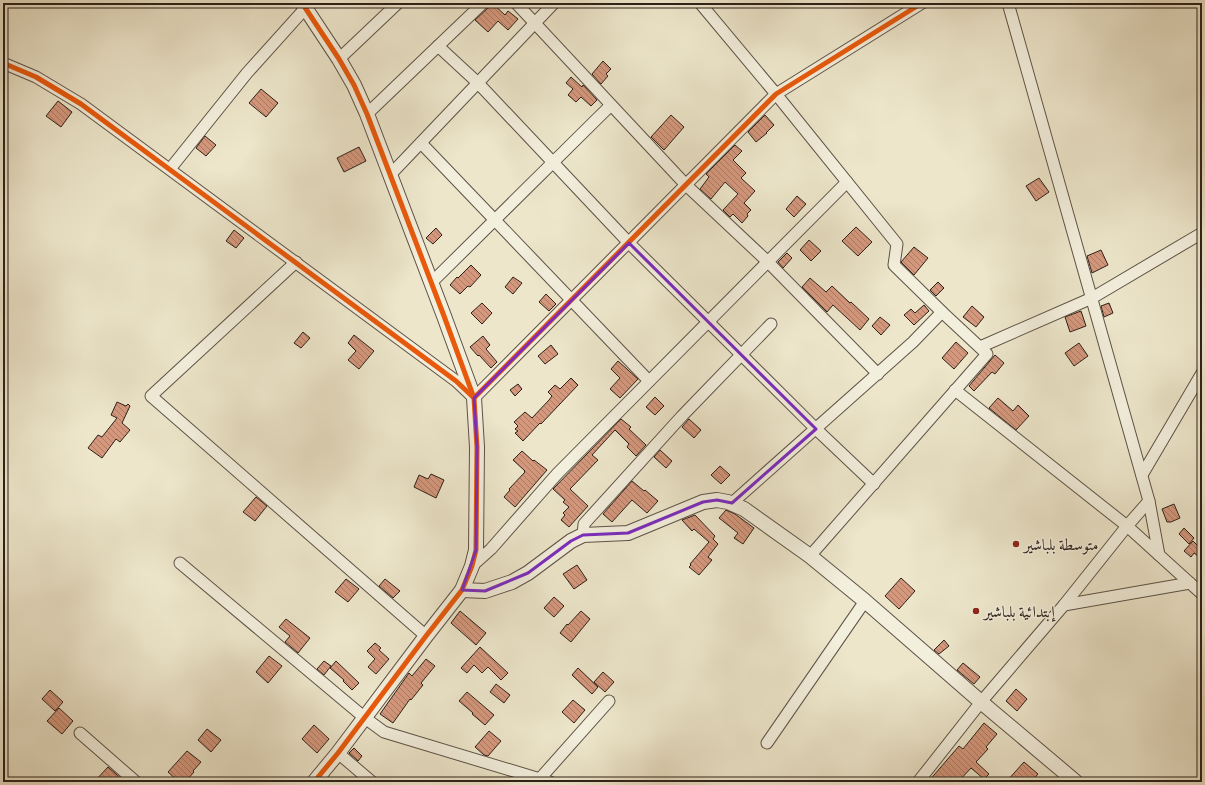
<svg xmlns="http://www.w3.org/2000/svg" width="1205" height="785" viewBox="0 0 1205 785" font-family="Alegreya,Amiri,serif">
<defs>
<pattern id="building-back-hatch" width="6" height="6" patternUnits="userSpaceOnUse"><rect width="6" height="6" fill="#d5987d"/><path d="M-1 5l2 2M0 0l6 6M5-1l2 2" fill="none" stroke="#ad7c66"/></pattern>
</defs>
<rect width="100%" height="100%" fill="#ede6cb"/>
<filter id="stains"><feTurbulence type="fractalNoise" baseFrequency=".005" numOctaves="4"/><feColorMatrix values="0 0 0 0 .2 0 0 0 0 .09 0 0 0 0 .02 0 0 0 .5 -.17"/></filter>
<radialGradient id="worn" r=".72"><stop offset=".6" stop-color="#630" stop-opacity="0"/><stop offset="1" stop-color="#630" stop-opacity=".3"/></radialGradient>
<g fill="url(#building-back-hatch)" stroke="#2d2019">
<path d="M 490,3 L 492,3 L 505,15 L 508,11 L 518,19 L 508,30 L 498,21 L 488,32 L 475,20 L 488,8 Z"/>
<path d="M 603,61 L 611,69 L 606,74 L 608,76 L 601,84 L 592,74 Z"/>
<path d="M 571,77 L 582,87 L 583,85 L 597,100 L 591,106 L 581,97 L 576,102 L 568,95 L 573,89 L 566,83 Z"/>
<path d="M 261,89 L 278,103 L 266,117 L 249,103 Z"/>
<path d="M 58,101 L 72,112 L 61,127 L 46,116 Z"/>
<path d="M 671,115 L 684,127 L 664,150 L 651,137 Z"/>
<path d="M 765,115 L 774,125 L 766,133 L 767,133 L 756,142 L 748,132 Z"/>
<path d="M 205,136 L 216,145 L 206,156 L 196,148 Z"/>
<path d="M 735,145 L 742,151 L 733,160 L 746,173 L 741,178 L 755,191 L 744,203 L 751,210 L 747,214 L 748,216 L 742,223 L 733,214 L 730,217 L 723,210 L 738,194 L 725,182 L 711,199 L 700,189 L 709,177 L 706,174 Z"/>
<path d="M 359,147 L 366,161 L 344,172 L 337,158 Z"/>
<path d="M 1039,178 L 1049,192 L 1036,201 L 1026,186 Z"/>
<path d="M 797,196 L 806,204 L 794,217 L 786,209 Z"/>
<path d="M 856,227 L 872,242 L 858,256 L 842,241 Z"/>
<path d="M 436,228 L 442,235 L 433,244 L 426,238 Z"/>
<path d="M 234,230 L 244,238 L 236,248 L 226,241 Z"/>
<path d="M 809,240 L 821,251 L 811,261 L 800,250 Z"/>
<path d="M 914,247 L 928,258 L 914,275 L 901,262 Z"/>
<path d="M 1101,250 L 1108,265 L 1092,273 L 1087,256 Z"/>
<path d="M 787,253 L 792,258 L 783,268 L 778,262 Z"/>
<path d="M 471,265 L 481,275 L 470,287 L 468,286 L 460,294 L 450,285 L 457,277 L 458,278 Z"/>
<path d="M 513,277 L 522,283 L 513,294 L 505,287 Z"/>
<path d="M 810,278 L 826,292 L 832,286 L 850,303 L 851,302 L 869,319 L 860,330 L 833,305 L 827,312 L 802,287 Z"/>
<path d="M 938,282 L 944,288 L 936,296 L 930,290 Z"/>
<path d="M 546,294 L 556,304 L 549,311 L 539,302 Z"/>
<path d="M 482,303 L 492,313 L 482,324 L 471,313 Z"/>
<path d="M 1109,303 L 1113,313 L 1104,317 L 1101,306 Z"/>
<path d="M 924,305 L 929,311 L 914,325 L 904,315 L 911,309 L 915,313 Z"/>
<path d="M 972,306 L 984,317 L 976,327 L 963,317 Z"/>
<path d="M 1081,311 L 1086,326 L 1070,332 L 1065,317 Z"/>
<path d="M 880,317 L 890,325 L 881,335 L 872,326 Z"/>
<path d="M 303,332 L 310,338 L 301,348 L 294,343 Z"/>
<path d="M 354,335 L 374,351 L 359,369 L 348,360 L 356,351 L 348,343 Z"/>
<path d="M 483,336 L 490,345 L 486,349 L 497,362 L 491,368 L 479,355 L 478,356 L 470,347 Z"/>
<path d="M 956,342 L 968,353 L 954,369 L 942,358 Z"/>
<path d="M 1079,343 L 1088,356 L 1074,366 L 1065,353 Z"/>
<path d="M 551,345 L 558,354 L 545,364 L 538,356 Z"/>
<path d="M 995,355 L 1004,363 L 995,374 L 992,372 L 974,391 L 969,386 Z"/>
<path d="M 618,361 L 638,379 L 620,398 L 610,389 L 620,378 L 611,369 Z"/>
<path d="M 571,378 L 578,385 L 541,424 L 540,423 L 523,441 L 515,433 L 518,431 L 515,429 L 518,426 L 514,422 L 525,412 L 532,418 L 549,400 L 552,396 L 548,392 L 555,385 L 560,389 Z"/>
<path d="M 518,384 L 522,389 L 515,396 L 510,390 Z"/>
<path d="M 655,397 L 664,406 L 655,415 L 646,407 Z"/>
<path d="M 998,398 L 1013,411 L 1018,405 L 1029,416 L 1016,430 L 989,408 Z"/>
<path d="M 117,402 L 126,406 L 128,404 L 130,406 L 122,423 L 130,430 L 120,442 L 116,439 L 102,458 L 88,448 L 98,435 L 102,437 L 117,418 L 111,415 Z"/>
<path d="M 621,419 L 631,427 L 629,429 L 646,445 L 636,456 L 627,447 L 629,444 L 615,430 L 592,455 L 598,460 L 570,489 L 588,506 L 569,527 L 561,520 L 565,515 L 563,513 L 569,507 L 563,502 L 565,500 L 553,489 Z"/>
<path d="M 689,419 L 701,430 L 694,438 L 682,427 Z"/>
<path d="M 660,450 L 672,461 L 666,468 L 654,457 Z"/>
<path d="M 522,451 L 533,461 L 534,460 L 547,470 L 515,507 L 504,497 L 510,490 L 509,489 L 525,472 L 524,472 L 525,471 L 513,460 Z"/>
<path d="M 720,466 L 730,475 L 721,484 L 711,475 Z"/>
<path d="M 431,474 L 444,480 L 436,498 L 414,487 L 419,475 L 428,479 Z"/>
<path d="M 632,481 L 644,491 L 645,490 L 658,501 L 647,513 L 632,500 L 612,522 L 603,514 Z"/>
<path d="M 256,497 L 267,506 L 255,521 L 243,512 Z"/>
<path d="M 1174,504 L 1180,518 L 1171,522 L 1167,522 L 1162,509 Z"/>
<path d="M 726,510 L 735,514 L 754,528 L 743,544 L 734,538 L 738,533 L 719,518 Z"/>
<path d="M 695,515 L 715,536 L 713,539 L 718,544 L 708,557 L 712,560 L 699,575 L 689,567 L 691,565 L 690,564 L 709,542 L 694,529 L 692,531 L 682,520 Z"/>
<path d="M 1184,528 L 1194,538 L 1189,544 L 1179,534 Z"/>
<path d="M 1193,541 L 1202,550 L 1202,559 L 1194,553 L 1191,557 L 1184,551 Z"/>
<path d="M 577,565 L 587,580 L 574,589 L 563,574 Z"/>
<path d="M 901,578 L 915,591 L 899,609 L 885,596 Z"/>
<path d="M 346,579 L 359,589 L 348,602 L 335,592 Z"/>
<path d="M 385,579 L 400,591 L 393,598 L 379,586 Z"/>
<path d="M 554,597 L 564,606 L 554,617 L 544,608 Z"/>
<path d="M 460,611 L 486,633 L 476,645 L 451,623 Z"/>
<path d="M 581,611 L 590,619 L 571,642 L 560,633 L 567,624 L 568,625 Z"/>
<path d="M 286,619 L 310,638 L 298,653 L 285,642 L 290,636 L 279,627 Z"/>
<path d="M 944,640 L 949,646 L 939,654 L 934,650 Z"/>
<path d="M 375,643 L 381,648 L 379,650 L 389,659 L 376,674 L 368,667 L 375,659 L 367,651 Z"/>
<path d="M 480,647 L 508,673 L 501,680 L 488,667 L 482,673 L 474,665 L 467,673 L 461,668 Z"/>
<path d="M 269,656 L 282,666 L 268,683 L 256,672 Z"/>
<path d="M 426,659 L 435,666 L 421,683 L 423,685 L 411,700 L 410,699 L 393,723 L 380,714 L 409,673 L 412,676 Z"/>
<path d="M 324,661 L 331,666 L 324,675 L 317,669 Z"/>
<path d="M 336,661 L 359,683 L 352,690 L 343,681 L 344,680 L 330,668 Z"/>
<path d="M 963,663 L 980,677 L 974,684 L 957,670 Z"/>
<path d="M 578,668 L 598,687 L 592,694 L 572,675 Z"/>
<path d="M 603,672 L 614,682 L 605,692 L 594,682 Z"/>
<path d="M 496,684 L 510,695 L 504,703 L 490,692 Z"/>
<path d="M 1016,689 L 1027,699 L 1017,711 L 1006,701 Z"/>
<path d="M 50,690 L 63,702 L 55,711 L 42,699 Z"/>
<path d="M 467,692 L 494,715 L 485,725 L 472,714 L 473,713 L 459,701 Z"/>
<path d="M 573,700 L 585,710 L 574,723 L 562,712 Z"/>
<path d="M 59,708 L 73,721 L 62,734 L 47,721 Z"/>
<path d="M 984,723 L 997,734 L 986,747 L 988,749 L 976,762 L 989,774 L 984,779 L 971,768 L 958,782 L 928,782 L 959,746 L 963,749 Z"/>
<path d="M 314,725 L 329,739 L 317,753 L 302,739 Z"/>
<path d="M 207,729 L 221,740 L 211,752 L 198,740 Z"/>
<path d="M 489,731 L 501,741 L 488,756 L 484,755 L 475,747 Z"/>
<path d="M 354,748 L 362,756 L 358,761 L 349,753 Z"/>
<path d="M 187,751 L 201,762 L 193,771 L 194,772 L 185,782 L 179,782 L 168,772 Z"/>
<path d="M 1024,762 L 1038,774 L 1031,782 L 1006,782 Z"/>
<path d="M 108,767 L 125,782 L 94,782 Z"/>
</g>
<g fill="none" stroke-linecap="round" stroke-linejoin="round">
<g stroke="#5d5246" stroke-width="13">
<g id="minor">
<path d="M 516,3 L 686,185 L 768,262 L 878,374"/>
<path d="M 700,3 L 776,94 L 897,244 L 894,265 L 942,312 L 987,354 L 810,556"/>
<path d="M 1008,3 L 1149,501 L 1159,555"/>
<path d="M 438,46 L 478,83 L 629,243 L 816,429 L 874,484"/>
<path d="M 339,59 L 398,3"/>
<path d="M 3,63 L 36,77 L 81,104 L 456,381 L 474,398 L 776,94 L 922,3"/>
<path d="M 367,114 L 483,3"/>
<path d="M 421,143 L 649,381"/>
<path d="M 170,169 L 247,73 L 310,3"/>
<path d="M 390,175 L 554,3"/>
<path d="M 296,262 L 151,396 L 426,636"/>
<path d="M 431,283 L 611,105"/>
<path d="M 980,347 L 1092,298 L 1202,233"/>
<path d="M 955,390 L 1127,526 L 1202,594"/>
<path d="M 1142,475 L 1202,373"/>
<path d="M 732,503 L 913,342 L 942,312"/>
<path d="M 583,535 L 584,524 L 682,416 L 771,324"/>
<path d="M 180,563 L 365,718 L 384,732 L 550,782"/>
<path d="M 472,566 L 491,549 L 557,474 L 847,182"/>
<path d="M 1064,605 L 1190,583"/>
<path d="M 80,733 L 136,782"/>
<path d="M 767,743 L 865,601"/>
<path d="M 338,753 L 372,782"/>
<path d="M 537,782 L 609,701"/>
<path d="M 918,782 L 981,702 L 1064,605 L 1127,526 L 1149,501"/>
</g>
</g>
<g stroke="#5d5246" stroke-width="16">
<g id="tertiary">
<path d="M 302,3 L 339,59 L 354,85 L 367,114 L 444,316 L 474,398 L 477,447 L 476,550 L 472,566 L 462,590 L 426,636 L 338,753 L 314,782"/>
<path d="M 462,590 L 485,591 L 512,582 L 528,573 L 571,541 L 583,535 L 628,533 L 703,502 L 717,500 L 728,502 L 744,509 L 810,556 L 865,601 L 981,702 L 1076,782"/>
</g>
</g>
<use href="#minor" stroke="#f3efdd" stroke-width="11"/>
<use href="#tertiary" stroke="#f3efdd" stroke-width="14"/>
<g stroke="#f3efdd" stroke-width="8">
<g id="cycleway">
<path d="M 302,3 L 339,59 L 354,85 L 367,114 L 444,316 L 474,398 L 477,447 L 476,550 L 472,566 L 462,590 L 426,636 L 338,753 L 314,782"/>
<path d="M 3,63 L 36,77 L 81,104 L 456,381 L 474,398 L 776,94 L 922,3"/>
</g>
</g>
<use href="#cycleway" stroke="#e8590c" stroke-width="5"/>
</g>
<path fill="none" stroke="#7b2cbf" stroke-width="3" stroke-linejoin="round" d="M 629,243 L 816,429 L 732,503 L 717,500 L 703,502 L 628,533 L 583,535 L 571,541 L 528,573 L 485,591 L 462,590 L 476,550 L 477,447 L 474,398 Z"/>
<g fill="#8f2418" stroke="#f3efdd" stroke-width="1.5">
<circle cx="1016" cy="544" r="4"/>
<circle cx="976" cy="611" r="4"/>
</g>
<g text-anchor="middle" stroke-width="3" stroke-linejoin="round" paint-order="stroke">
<g font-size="16" fill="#2d2019" stroke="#f3efdd" text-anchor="start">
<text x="1024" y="550">متوسطة بلباشير</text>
<text x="984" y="617">إبتدائية بلباشير</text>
</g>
</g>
<rect width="1205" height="785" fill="none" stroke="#ede6cb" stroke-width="16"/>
<rect x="4" y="4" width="1197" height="777" fill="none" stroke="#2d2019" stroke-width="2"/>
<rect x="8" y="8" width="1189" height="769" fill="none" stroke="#2d2019"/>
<rect width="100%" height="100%" filter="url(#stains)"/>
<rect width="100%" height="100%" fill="url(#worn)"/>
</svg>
